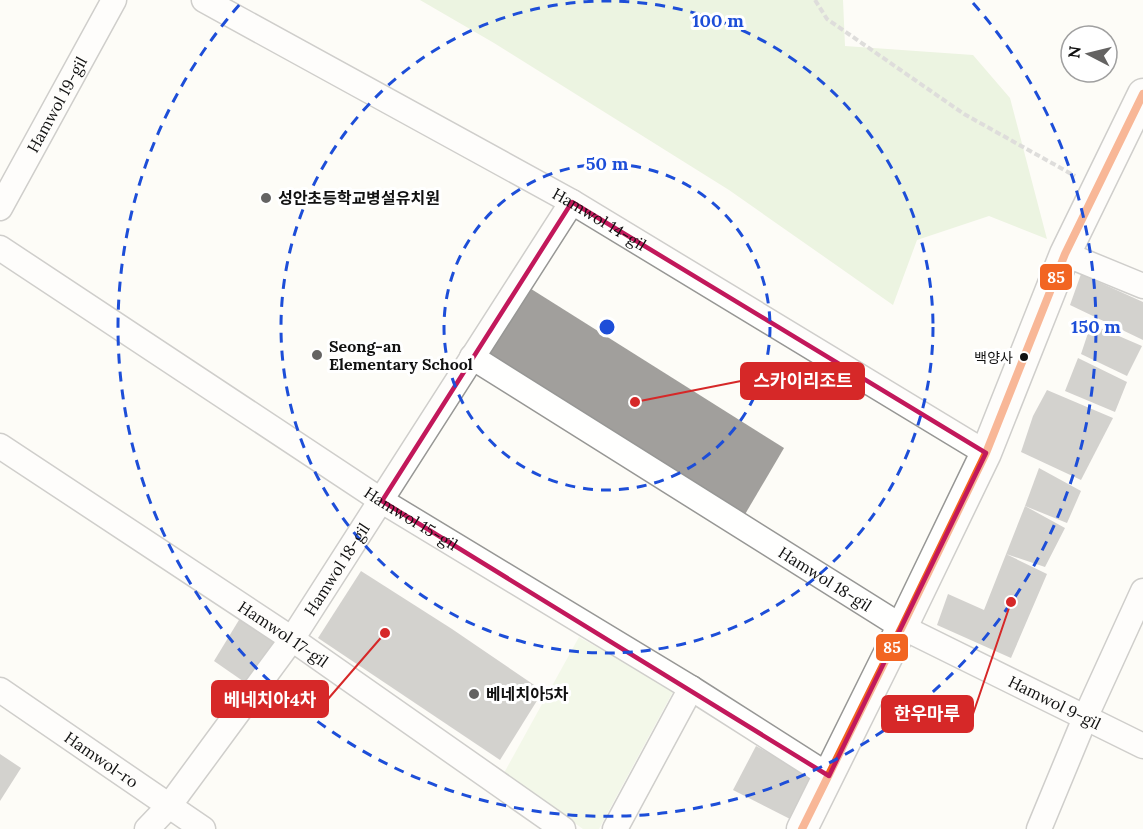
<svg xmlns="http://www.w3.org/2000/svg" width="1143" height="829" viewBox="0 0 1143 829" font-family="Lora,'Noto Sans KR',serif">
<rect width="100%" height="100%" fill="#fdfcf7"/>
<path fill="#e7f3d7" d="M 579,637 L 674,690 L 599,829 L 583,829 L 504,773 Z"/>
<path fill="#d8eac5" d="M 420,0 L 843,0 L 845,46 L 973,55 L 1010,98 L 1047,239 L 989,216 L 917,240 L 893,305 L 729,190 L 494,43 Z"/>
<g fill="#a19f9c">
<path d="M 1081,274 L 1143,302 L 1143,340 L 1070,305 Z"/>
<path d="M 528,287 L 784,448 L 744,516 L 485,355 Z"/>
<path d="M 1091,324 L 1142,346 L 1127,376 L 1081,354 Z"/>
<path d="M 1078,358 L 1127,382 L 1115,412 L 1065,391 Z"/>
<path d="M 1047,390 L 1113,418 L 1081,480 L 1021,452 L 1033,416 Z"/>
<path d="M 1039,468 L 1081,491 L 1067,523 L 1025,506 Z"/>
<path d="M 1025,506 L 1065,528 L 1045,567 L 1006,554 L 1047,574 L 1011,658 L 937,625 L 948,594 L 984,610 Z"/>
<path d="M 361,571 L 452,629 L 543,691 L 500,760 L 318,638 Z"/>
<path d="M 242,615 L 279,640 L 250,686 L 214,661 Z"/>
<path d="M 756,746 L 818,779 L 794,821 L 733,790 Z"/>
<path d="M 0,754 L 21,768 L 0,801 Z"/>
</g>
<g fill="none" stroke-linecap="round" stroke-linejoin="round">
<g stroke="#979795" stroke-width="27">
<g id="minor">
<path id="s1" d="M 204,0 L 572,202 L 986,453"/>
<path id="s2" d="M 0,208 L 114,0"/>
<path id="s3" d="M 0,248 L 382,501 L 691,688 L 829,776"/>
<path d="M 1065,254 L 1143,286"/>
<path id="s4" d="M 472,357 L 902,627 L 1143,746"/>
<path id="s5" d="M 0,446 L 292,639 L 563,829"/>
<path id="s6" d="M 0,690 L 203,829"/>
<path id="s7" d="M 147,829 L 169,806 L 292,639 L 572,202"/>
<path d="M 615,829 L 691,688"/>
<path d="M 1039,829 L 1085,718 L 1143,591"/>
</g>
</g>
<g stroke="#979795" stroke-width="33">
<path id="tertiary" d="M 802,829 L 902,627 L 986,453 L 1065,254 L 1143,94"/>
</g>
<path stroke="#b9b9b8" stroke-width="4" stroke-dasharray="6 3" stroke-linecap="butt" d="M 815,0 L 827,19 L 964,114 L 1075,176"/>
<use href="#minor" stroke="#fffffe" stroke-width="24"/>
<use href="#tertiary" stroke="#fffffe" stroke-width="30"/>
<g stroke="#fff" stroke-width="12">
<path id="bus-1" d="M 802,829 L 902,627 L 986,453 L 1065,254 L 1143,94"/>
</g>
<use href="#bus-1" stroke="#f26522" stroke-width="8"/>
</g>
<path d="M0 0H1143V829H0ZM 572,202 L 986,453 L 829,776 L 382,501 Z" fill="#fdfcf7" fill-opacity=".55" fill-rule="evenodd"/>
<path fill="none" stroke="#c2185b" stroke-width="4.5" stroke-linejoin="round" d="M 572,202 L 986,453 L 829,776 L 382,501 Z"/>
<g fill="none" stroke="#1d4ed8" stroke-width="3" stroke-dasharray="10 8">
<circle cx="607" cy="327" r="163"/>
<circle cx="607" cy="327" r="326"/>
<path d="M973 3A489 489 0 1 1 241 3"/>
</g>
<g fill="#646362" stroke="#fff" stroke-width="2">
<circle cx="266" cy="198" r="6"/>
<circle cx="317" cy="355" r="6"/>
<circle cx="474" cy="694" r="6"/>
</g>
<circle fill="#111" stroke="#fff" stroke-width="2" cx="1024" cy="357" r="5"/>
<g text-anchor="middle" stroke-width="6" stroke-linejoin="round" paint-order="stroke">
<g font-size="14" fill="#111" stroke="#fff" text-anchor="end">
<text x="1013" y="363">백양사</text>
</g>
<g font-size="16" fill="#111" stroke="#fff">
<text dy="6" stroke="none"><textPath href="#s2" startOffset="118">Hamwol 19-gil</textPath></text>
<text dy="6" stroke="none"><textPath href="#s1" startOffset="452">Hamwol 14-gil</textPath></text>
<text dy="6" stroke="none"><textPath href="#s3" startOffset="492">Hamwol 15-gil</textPath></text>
<text dy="6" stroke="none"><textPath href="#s7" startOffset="322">Hamwol 18-gil</textPath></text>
<text dy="6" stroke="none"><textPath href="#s4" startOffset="417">Hamwol 18-gil</textPath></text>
<text dy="6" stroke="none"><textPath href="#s5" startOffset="340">Hamwol 17-gil</textPath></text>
<text dy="6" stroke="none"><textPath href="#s4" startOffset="678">Hamwol 9-gil</textPath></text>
<text dy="6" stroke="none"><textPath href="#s6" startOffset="123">Hamwol-ro</textPath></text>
</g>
<g font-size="16" font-weight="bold" fill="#111" stroke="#fff" text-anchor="start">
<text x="278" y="204">성안초등학교병설유치원</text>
<text x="329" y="352">Seong-an<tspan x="329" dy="18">Elementary School</tspan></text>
<text x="486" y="700">베네치아5차</text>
</g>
</g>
<circle cx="607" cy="327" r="9" fill="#1d4ed8" stroke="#fff" stroke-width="3"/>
<g font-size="18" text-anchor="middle" font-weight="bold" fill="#1d4ed8" stroke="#fff" stroke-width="6" stroke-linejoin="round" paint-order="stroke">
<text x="718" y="27">100 m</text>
<text x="607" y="170">50 m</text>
<text x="1096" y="333">150 m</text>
</g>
<path fill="none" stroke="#d62828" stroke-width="2" d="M635 402L741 381M385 633L328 699M1011 602L973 714"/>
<g fill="#d62828" stroke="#fff" stroke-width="2">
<circle cx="635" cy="402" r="6"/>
<circle cx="385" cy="633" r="6"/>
<circle cx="1011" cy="602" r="6"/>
</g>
<g fill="#d62828" stroke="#d62828" stroke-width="2">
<rect x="741" y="363" width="123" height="36" rx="6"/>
<rect x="212" y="681" width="116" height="36" rx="6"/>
<rect x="882" y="696" width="91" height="36" rx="6"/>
</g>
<g font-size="18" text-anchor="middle" font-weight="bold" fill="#fff">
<text x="803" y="387">스카이리조트</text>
<text x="270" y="706">베네치아4차</text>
<text x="927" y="720">한우마루</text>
</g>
<g stroke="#fff" stroke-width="2">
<rect x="1039" y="263" width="34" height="28" rx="6" fill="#f26522"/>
<rect x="875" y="633" width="34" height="29" rx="6" fill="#f26522"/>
</g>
<g font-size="16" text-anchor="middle" font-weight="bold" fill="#fff">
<text x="1056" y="283">85</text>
<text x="892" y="653">85</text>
</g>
<g transform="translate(1089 54) rotate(277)"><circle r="28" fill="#ffffff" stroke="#a0a0a0" stroke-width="1.5"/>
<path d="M0-4.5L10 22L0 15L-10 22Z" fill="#646362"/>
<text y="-9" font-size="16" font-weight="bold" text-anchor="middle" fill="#111111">N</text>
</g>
</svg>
